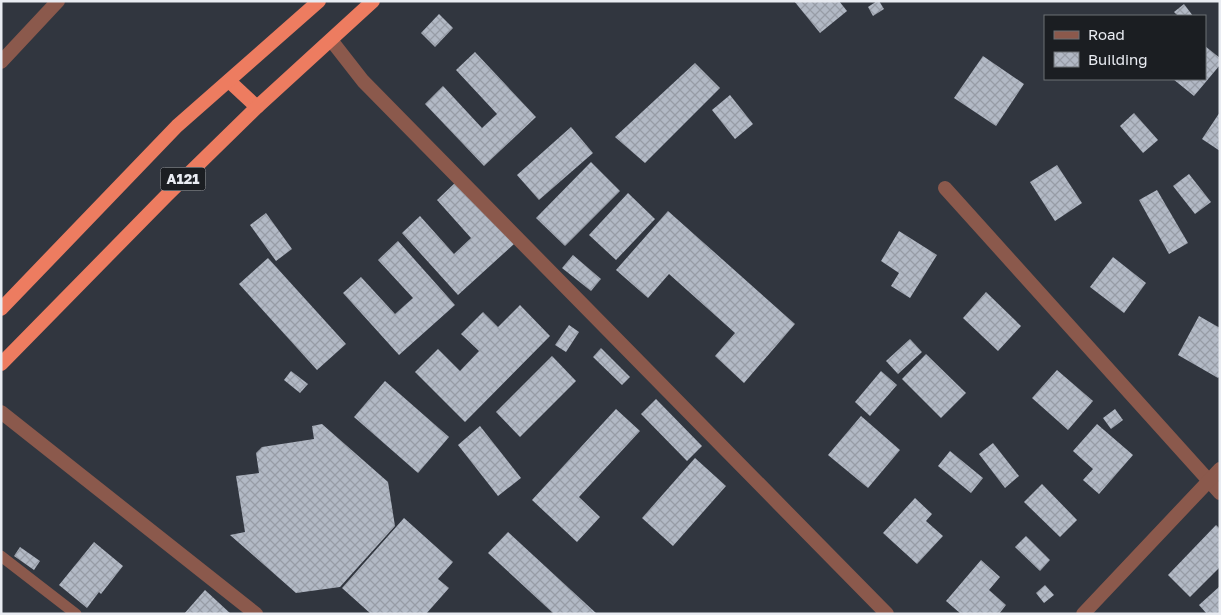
<svg xmlns="http://www.w3.org/2000/svg" width="1221" height="615" viewBox="0 0 1221 615" font-family="'Golos Text',sans-serif">
<defs>
<pattern id="building-cross-hatch" width="8" height="8" patternUnits="userSpaceOnUse" patternTransform="scale(1.25)"><rect width="8" height="8" fill="#b2b9c5"/><path d="M0 0l8 8M0 8l8-8" fill="none" stroke="#979ca6"/></pattern>
</defs>
<rect width="100%" height="100%" fill="#31363f"/>
<g fill="url(#building-cross-hatch)">
<path d="M 794,1 L 839,1 L 847,11 L 820,33 Z"/>
<path d="M 877,1 L 879,1 L 884,9 L 873,16 L 868,7 Z"/>
<path d="M 1184,4 L 1193,16 L 1178,16 L 1174,12 Z"/>
<path d="M 439,14 L 453,28 L 435,47 L 421,33 Z"/>
<path d="M 1205,46 L 1220,58 L 1220,65 L 1194,96 L 1173,79 L 1205,79 Z"/>
<path d="M 475,52 L 536,117 L 484,166 L 425,104 L 443,86 L 482,128 L 497,114 L 456,70 Z"/>
<path d="M 983,56 L 1024,84 L 996,126 L 954,98 Z"/>
<path d="M 695,63 L 720,88 L 645,163 L 615,137 Z"/>
<path d="M 730,95 L 753,124 L 735,139 L 712,110 Z"/>
<path d="M 1220,112 L 1220,151 L 1202,139 Z"/>
<path d="M 1134,113 L 1158,140 L 1143,153 L 1120,126 Z"/>
<path d="M 571,127 L 593,153 L 539,200 L 517,175 Z"/>
<path d="M 591,162 L 620,191 L 565,246 L 536,218 Z"/>
<path d="M 1057,165 L 1082,203 L 1055,221 L 1030,182 Z"/>
<path d="M 1189,174 L 1211,202 L 1195,214 L 1173,186 Z"/>
<path d="M 457,181 L 514,244 L 458,295 L 402,233 L 420,216 L 454,254 L 471,238 L 437,200 Z"/>
<path d="M 1157,190 L 1188,243 L 1169,254 L 1139,200 Z"/>
<path d="M 628,193 L 655,219 L 616,260 L 589,235 Z"/>
<path d="M 668,211 L 795,324 L 744,383 L 715,356 L 735,333 L 669,274 L 648,298 L 616,270 Z"/>
<path d="M 266,213 L 292,249 L 276,261 L 250,225 Z"/>
<path d="M 899,231 L 937,255 L 910,298 L 891,286 L 899,273 L 881,261 Z"/>
<path d="M 398,241 L 455,305 L 399,355 L 343,293 L 361,277 L 395,314 L 413,298 L 378,260 Z"/>
<path d="M 573,255 L 601,279 L 591,291 L 562,268 Z"/>
<path d="M 1113,257 L 1146,283 L 1124,313 L 1090,287 Z"/>
<path d="M 268,258 L 346,344 L 317,370 L 239,284 Z"/>
<path d="M 986,292 L 1021,326 L 998,351 L 963,318 Z"/>
<path d="M 520,305 L 550,336 L 465,422 L 415,372 L 438,349 L 460,371 L 479,351 L 461,334 L 483,312 L 498,327 Z"/>
<path d="M 1199,316 L 1220,328 L 1220,376 L 1218,378 L 1178,355 Z"/>
<path d="M 569,325 L 579,332 L 566,352 L 555,345 Z"/>
<path d="M 910,339 L 922,352 L 898,374 L 886,361 Z"/>
<path d="M 601,348 L 630,377 L 622,385 L 593,357 Z"/>
<path d="M 926,354 L 966,393 L 941,418 L 902,379 Z"/>
<path d="M 552,356 L 576,381 L 520,437 L 496,412 Z"/>
<path d="M 1057,370 L 1093,401 L 1068,430 L 1032,398 Z"/>
<path d="M 291,371 L 308,384 L 300,393 L 284,380 Z"/>
<path d="M 881,371 L 897,385 L 870,416 L 855,402 Z"/>
<path d="M 385,381 L 449,437 L 418,473 L 354,417 Z"/>
<path d="M 656,399 L 702,446 L 687,461 L 641,414 Z"/>
<path d="M 616,409 L 640,431 L 579,497 L 600,517 L 577,542 L 532,500 Z"/>
<path d="M 1115,409 L 1123,420 L 1111,429 L 1103,418 Z"/>
<path d="M 861,416 L 900,450 L 868,488 L 828,455 Z"/>
<path d="M 322,424 L 388,482 L 395,526 L 340,587 L 296,593 L 230,535 L 245,532 L 236,476 L 259,473 L 256,453 L 262,447 L 314,439 L 312,426 Z"/>
<path d="M 1097,424 L 1133,455 L 1099,494 L 1083,480 L 1093,469 L 1073,451 Z"/>
<path d="M 480,426 L 521,478 L 498,496 L 458,445 Z"/>
<path d="M 993,443 L 1019,476 L 1005,488 L 979,454 Z"/>
<path d="M 950,451 L 983,478 L 971,493 L 938,466 Z"/>
<path d="M 695,458 L 726,486 L 673,546 L 642,518 Z"/>
<path d="M 1042,484 L 1077,520 L 1060,537 L 1024,502 Z"/>
<path d="M 915,498 L 932,514 L 926,521 L 943,536 L 917,564 L 883,533 Z"/>
<path d="M 404,518 L 453,562 L 438,579 L 449,588 L 426,614 L 371,614 L 342,588 Z"/>
<path d="M 1216,525 L 1220,529 L 1220,567 L 1190,597 L 1168,575 Z"/>
<path d="M 508,532 L 597,614 L 554,614 L 488,553 Z"/>
<path d="M 1026,536 L 1050,560 L 1040,571 L 1015,547 Z"/>
<path d="M 94,542 L 123,566 L 101,594 L 99,592 L 87,608 L 59,585 Z"/>
<path d="M 20,547 L 40,561 L 34,570 L 14,556 Z"/>
<path d="M 981,560 L 1000,577 L 989,590 L 1006,605 L 999,614 L 961,614 L 946,601 Z"/>
<path d="M 1045,585 L 1054,595 L 1044,603 L 1036,593 Z"/>
<path d="M 1220,586 L 1220,614 L 1207,614 L 1199,605 Z"/>
<path d="M 205,590 L 231,614 L 184,614 Z"/>
</g>
<g fill="none" stroke-linecap="round" stroke-linejoin="round">
<path stroke="#8b594c" stroke-width="11" d="M 1,556 L 76,614"/>
<g stroke="#8b594c" stroke-width="14">
<path d="M 331,40 L 363,81 L 887,614"/>
<path d="M 1,62 L 58,1"/>
<path d="M 945,188 L 1220,493"/>
<path d="M 1,412 L 256,614"/>
<path d="M 1083,614 L 1220,469"/>
</g>
<g stroke="#ed7c60" stroke-width="14">
<path d="M 229,81 L 257,107"/>
<path d="M 1,309 L 177,126 L 319,1"/>
<path d="M 1,364 L 167,195 L 257,107 L 373,1"/>
</g>
</g>
<g text-anchor="middle" stroke-width="5" stroke-linejoin="round" paint-order="stroke">
<rect fill="#1b1e22" stroke="#abaeb4" stroke-width="1" x="160.5" y="167.5" width="45" height="23" rx="4"/>
<g font-size="14" font-weight="bold" fill="#e9ecf2">
<text x="183" y="184">A121</text>
</g>
</g>
<rect width="1221" height="615" fill="none" stroke="#e9ecf2" stroke-width="5"/>
<rect x="1044" y="15" width="162" height="65" fill="#1b1e22" stroke="#6d7075"/>
<rect x="1054" y="31" width="25" height="8" fill="#8b594c" stroke="#6d7075"/>
<text x="1088" y="40" font-size="15" fill="#e9ecf2">Road</text>
<rect x="1054" y="52" width="25" height="15" fill="url(#building-cross-hatch)" stroke="#6d7075"/>
<text x="1088" y="65" font-size="15" fill="#e9ecf2">Building</text>
</svg>
